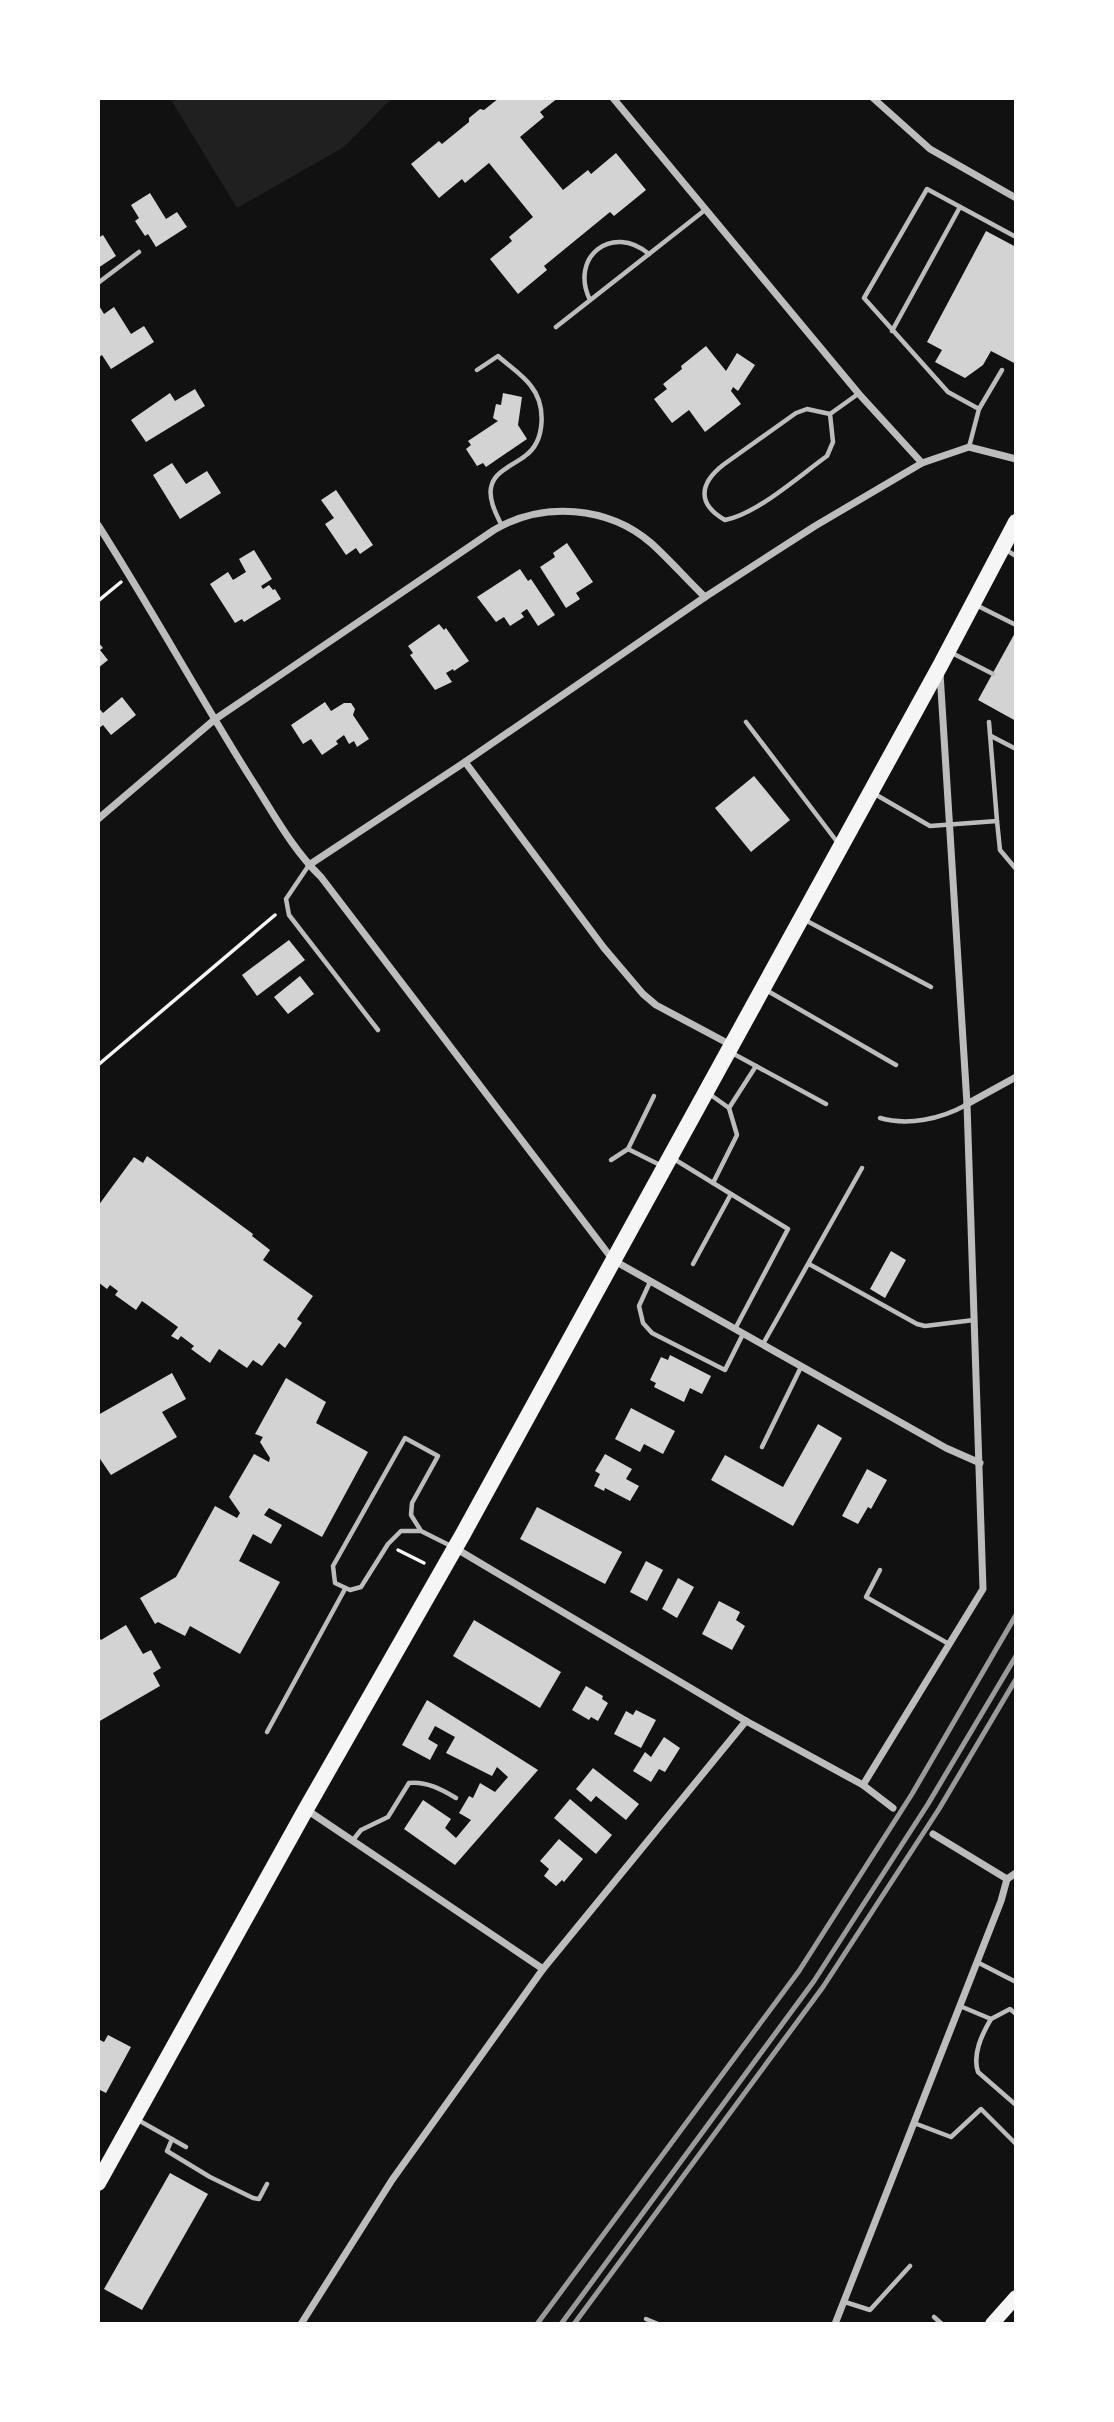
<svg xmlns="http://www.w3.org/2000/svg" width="1114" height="2422" viewBox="0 0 1114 2422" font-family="Montserrat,sans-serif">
<rect width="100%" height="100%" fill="#111"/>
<path fill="#202020" d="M 170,98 L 392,98 L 344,147 L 237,208 Z"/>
<g fill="#d3d3d3">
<path d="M 499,98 L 558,98 L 540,112 L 544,117 L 520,137 L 563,190 L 588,170 L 591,174 L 616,153 L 646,190 L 614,216 L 610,212 L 544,266 L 547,270 L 518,294 L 490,259 L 512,241 L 509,237 L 533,217 L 489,163 L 465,183 L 462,179 L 439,198 L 411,164 L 439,141 L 442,144 L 469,122 L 469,118 L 480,109 L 484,110 Z"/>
<path d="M 150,193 L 166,219 L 177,212 L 187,227 L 156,247 L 148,234 L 145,236 L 135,221 L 139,218 L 131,205 Z"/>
<path d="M 986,231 L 1016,247 L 1016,364 L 991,351 L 983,365 L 965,378 L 935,362 L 942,350 L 927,342 Z"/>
<path d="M 103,235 L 116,256 L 98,268 L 98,238 Z"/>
<path d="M 98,304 L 104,314 L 114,307 L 131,334 L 144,326 L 154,342 L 111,369 L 102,355 L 98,358 Z"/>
<path d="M 706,346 L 726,371 L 737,353 L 755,365 L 738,391 L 733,387 L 731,391 L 741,404 L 705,432 L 689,410 L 672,423 L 654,399 L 667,389 L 663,384 L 682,369 L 681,366 Z"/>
<path d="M 195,389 L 205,406 L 146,442 L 131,420 L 170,393 L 175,401 Z"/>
<path d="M 503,393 L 522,397 L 518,425 L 527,439 L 486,467 L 483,463 L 477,466 L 466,449 L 471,445 L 468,441 L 498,421 L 493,418 L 496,404 L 501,405 Z"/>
<path d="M 172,463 L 186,484 L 207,471 L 221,493 L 180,519 L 153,475 Z"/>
<path d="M 336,490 L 373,545 L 360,554 L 356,548 L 346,555 L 325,524 L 334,518 L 321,500 Z"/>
<path d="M 567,543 L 593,582 L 576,593 L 580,599 L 566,608 L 540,567 L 555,557 L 553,553 Z"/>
<path d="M 254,550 L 272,579 L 261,586 L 263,589 L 269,585 L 273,590 L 275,589 L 281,599 L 244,622 L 242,619 L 235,623 L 210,584 L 228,572 L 233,580 L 246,572 L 239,559 Z"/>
<path d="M 520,569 L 528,581 L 531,579 L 555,615 L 538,626 L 527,609 L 521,613 L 524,617 L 510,626 L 504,617 L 496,622 L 477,597 Z"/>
<path d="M 439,624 L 444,630 L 446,628 L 469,661 L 454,671 L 453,669 L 446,673 L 452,682 L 435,690 L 410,655 L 413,653 L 408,646 Z"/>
<path d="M 1016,631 L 1016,721 L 978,700 Z"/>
<path d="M 98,642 L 103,648 L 100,650 L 108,660 L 98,668 Z"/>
<path d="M 122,697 L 136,715 L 111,735 L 103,725 L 98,729 L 98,707 L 103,713 Z"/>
<path d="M 325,702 L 331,711 L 344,703 L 351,703 L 355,709 L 353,715 L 369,739 L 357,747 L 354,741 L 349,744 L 344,735 L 336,741 L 338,744 L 322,755 L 311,739 L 303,744 L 291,725 Z"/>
<path d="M 754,776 L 790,820 L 751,852 L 715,808 Z"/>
<path d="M 289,940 L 305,960 L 257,996 L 242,975 Z"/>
<path d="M 300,976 L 314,994 L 288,1014 L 274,997 Z"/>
<path d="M 147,1156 L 253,1234 L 252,1236 L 270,1250 L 263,1260 L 313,1296 L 297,1319 L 302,1323 L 285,1348 L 279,1343 L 262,1366 L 253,1360 L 247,1368 L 219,1349 L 210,1363 L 191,1349 L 194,1346 L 181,1336 L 178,1340 L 171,1336 L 178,1327 L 142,1301 L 136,1310 L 115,1295 L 118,1291 L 110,1285 L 107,1289 L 98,1282 L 98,1206 L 134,1157 L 143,1163 Z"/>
<path d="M 891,1251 L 906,1260 L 885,1298 L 870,1289 Z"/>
<path d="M 670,1355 L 711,1376 L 702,1394 L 690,1388 L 684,1402 L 654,1387 L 656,1383 L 650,1380 L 661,1357 L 668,1360 Z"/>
<path d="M 172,1373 L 186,1399 L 162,1412 L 177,1437 L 111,1475 L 98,1456 L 98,1415 Z"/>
<path d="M 286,1378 L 326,1402 L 316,1423 L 368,1452 L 322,1537 L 269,1508 L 264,1515 L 282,1525 L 271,1544 L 253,1534 L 239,1561 L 280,1582 L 240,1654 L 190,1626 L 185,1636 L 158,1622 L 155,1624 L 140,1598 L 176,1577 L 215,1506 L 237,1518 L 240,1513 L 229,1497 L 254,1454 L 269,1462 L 270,1458 L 260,1442 L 263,1437 L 255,1434 Z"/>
<path d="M 631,1408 L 675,1431 L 663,1454 L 644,1444 L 640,1452 L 615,1439 Z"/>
<path d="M 818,1424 L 842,1438 L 793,1526 L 711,1480 L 725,1455 L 783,1487 Z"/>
<path d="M 605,1454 L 632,1469 L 626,1479 L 639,1486 L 630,1501 L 605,1488 L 604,1491 L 594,1486 L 600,1474 L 595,1471 Z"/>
<path d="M 867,1469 L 887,1480 L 871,1509 L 868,1507 L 858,1524 L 842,1516 Z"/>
<path d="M 537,1507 L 622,1552 L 605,1584 L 520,1539 Z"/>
<path d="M 646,1561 L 663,1570 L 647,1601 L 630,1592 Z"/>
<path d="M 678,1578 L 694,1587 L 677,1618 L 662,1609 Z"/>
<path d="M 719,1601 L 740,1612 L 736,1620 L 745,1626 L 732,1650 L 702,1634 Z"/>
<path d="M 474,1620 L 561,1672 L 540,1708 L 453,1656 Z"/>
<path d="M 126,1625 L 143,1654 L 151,1650 L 161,1668 L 153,1673 L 160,1686 L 98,1722 L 98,1636 L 101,1640 Z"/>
<path d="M 586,1686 L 603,1696 L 602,1699 L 608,1703 L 598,1721 L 591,1717 L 589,1720 L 572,1710 Z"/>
<path d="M 427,1700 L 538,1770 L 455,1865 L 404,1829 L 423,1800 L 451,1819 L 445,1828 L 456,1838 L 471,1820 L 459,1813 L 469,1796 L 473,1798 L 480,1783 L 495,1792 L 508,1777 L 497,1767 L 492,1776 L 446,1753 L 455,1737 L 435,1726 L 428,1739 L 438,1745 L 430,1760 L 402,1745 Z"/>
<path d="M 636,1710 L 656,1720 L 641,1748 L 614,1734 L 626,1711 L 633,1715 Z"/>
<path d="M 664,1737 L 680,1748 L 665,1772 L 659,1769 L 651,1782 L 633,1771 L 645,1752 L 651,1757 Z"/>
<path d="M 593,1768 L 639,1804 L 626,1820 L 596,1796 L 591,1802 L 576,1789 Z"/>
<path d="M 570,1799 L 612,1835 L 596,1854 L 554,1818 Z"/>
<path d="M 559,1839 L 583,1859 L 564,1882 L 562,1880 L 556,1886 L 544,1876 L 549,1869 L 540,1861 Z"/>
<path d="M 108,2035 L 131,2047 L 106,2093 L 98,2089 L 98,2039 L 104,2042 Z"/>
<path d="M 170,2173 L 208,2194 L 142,2310 L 104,2289 Z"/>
</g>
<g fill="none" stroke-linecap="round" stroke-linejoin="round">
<g stroke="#f5f5f5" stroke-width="3.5">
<path d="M 98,601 L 121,582"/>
<path d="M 98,1065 L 275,915"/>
<path d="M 398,1550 L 424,1563"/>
</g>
<g stroke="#bcbcbc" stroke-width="4.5">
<path d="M 98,283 L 139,252"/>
<path d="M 590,300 C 569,257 612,223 649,254"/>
<path d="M 556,327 L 705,210"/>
<path d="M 892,331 L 960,207"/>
<path d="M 477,370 L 498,356 C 509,366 523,375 531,386 C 546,405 546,441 525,456 C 515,464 496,471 492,484 C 487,497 496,514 502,526"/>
<path d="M 979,409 L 948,392 L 864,298 L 927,189 L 1016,237"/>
<path d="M 830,414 L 807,409 L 796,413 L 723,465 C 699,484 697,504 725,520 C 757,514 799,476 827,456 L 833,442 L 830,414 L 858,394"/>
<path d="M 969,447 L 979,409 L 1002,370"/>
<path d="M 1006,550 L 1016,556"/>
<path d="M 976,605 L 1016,625"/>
<path d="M 952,653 L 993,674"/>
<path d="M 746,722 L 838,843"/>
<path d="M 991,736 L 1016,749"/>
<path d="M 873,793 L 930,826 L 997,821 L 989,722"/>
<path d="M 997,821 L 1000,850 L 1016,869"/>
<path d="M 309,865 L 286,899 L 289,915 L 378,1030"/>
<path d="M 805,920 L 931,987"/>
<path d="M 766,990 L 896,1065"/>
<path d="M 732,1053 L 826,1104"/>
<path d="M 708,1093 L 729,1108 L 737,1135 L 713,1183"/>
<path d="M 654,1096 L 628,1149 L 660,1165"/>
<path d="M 729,1108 L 756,1066"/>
<path d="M 880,1118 C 908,1126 941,1119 966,1105"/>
<path d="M 674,1159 L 788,1229 L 735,1329"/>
<path d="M 611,1160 L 628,1149"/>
<path d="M 693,1264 L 731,1194"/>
<path d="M 809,1264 L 917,1324 L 925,1326 L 974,1320"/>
<path d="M 650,1282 L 639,1306 L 643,1323 L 652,1333 L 725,1370 L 743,1334"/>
<path d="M 763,1344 L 862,1168"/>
<path d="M 762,1447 L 801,1367"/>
<path d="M 421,1531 L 411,1515 L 412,1503 L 438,1456 L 405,1438 L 333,1566 L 335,1583 L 350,1590 L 361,1587 L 388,1544 L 401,1531 L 421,1531 L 451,1546"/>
<path d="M 880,1570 L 866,1597 L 949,1644"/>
<path d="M 267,1732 L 345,1589"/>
<path d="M 353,1840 L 361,1830 L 388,1817 L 409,1783 C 426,1781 441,1789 456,1798"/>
<path d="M 977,1962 L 1016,1982"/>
<path d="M 960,2006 L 991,2019 L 1010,2009 L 1016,2014"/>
<path d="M 991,2019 C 982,2034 972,2054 978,2072 L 1016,2105"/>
<path d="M 138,2120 L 186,2147"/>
<path d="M 914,2123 L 951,2137 L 981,2109 L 1016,2144"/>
<path d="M 172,2139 L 167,2151 L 210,2177 L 253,2198 L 259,2199 L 267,2184"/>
<path d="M 845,2302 L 870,2310 L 910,2266"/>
<path d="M 934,2317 L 942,2324"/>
<path d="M 646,2319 L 658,2324"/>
</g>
<g stroke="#bcbcbc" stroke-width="7">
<path d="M 613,98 L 859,394 L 922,463 L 969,447 L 1016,459"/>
<path d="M 873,98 L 930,149 L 1016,198"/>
<path d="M 98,525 C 151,608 198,694 250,777 C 272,811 292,849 321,877 L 613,1260 L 946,1448 L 980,1463"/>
<path d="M 465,762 L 604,948 L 643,994 L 656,1005 L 731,1045"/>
<path d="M 98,819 L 214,720 L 494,530 C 543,501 608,506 651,543 C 670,560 687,580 705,597"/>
<path d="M 309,865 L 465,762 L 705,597 L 815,526 L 922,463"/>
<path d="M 967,1104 L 1016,1077"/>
<path d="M 455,1548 L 746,1721 L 863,1785 L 893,1808"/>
<path d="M 863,1785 L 983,1589 L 967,1104 L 940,673"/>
<path d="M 307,1810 L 543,1969"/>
<path d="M 933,1834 L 1007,1879 L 1016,1873"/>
<path d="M 301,2324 L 392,2180 L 543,1969 L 746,1721"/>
<path d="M 835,2324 L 1001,1901 L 1007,1879"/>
</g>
<path stroke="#f5f5f5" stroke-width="14" d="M 992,2324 L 1016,2297"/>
<path stroke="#f5f5f5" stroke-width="16" d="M 98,2183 L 306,1809 L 463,1534 L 940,666 L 1016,522"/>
<g stroke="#9a9a9a" stroke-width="5">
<path d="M 537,2324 L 799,1971 L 912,1794 L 1016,1615"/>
<path d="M 561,2324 L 814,1981 L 928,1804 L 1016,1656"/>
<path d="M 574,2324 L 823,1987 L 939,1809 L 1016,1679"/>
</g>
</g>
<rect width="1114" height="2422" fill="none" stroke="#ffffff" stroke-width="200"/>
</svg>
